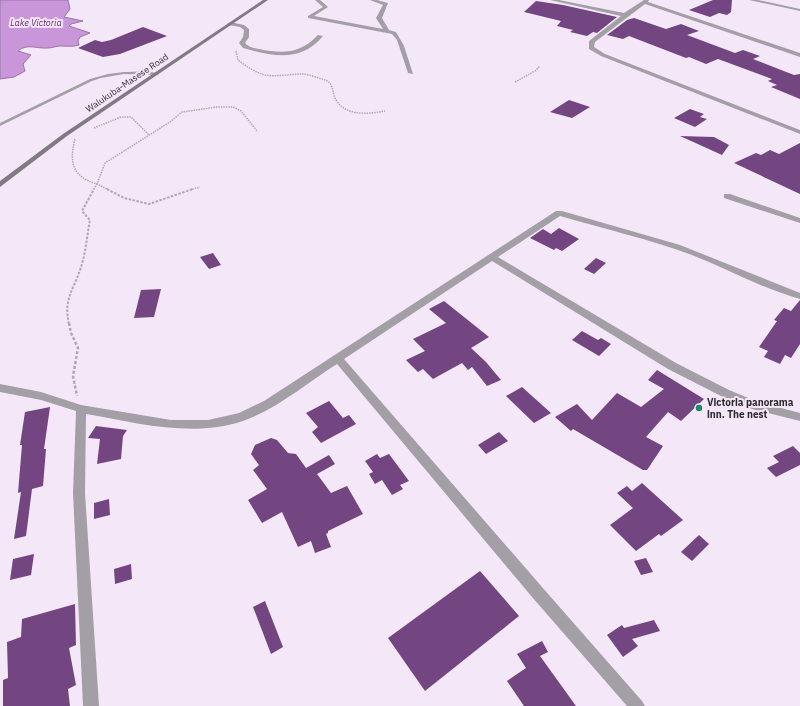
<svg xmlns="http://www.w3.org/2000/svg" width="800" height="706" viewBox="0 0 800 706" font-family="'IBM Plex Sans',sans-serif">
<rect width="100%" height="100%" fill="#f4e8f8"/>
<path fill="#c896d9" stroke="#9a75a6" d="M 0,0 L 68,0 L 70,9 L 64,17 L 83,21 L 71,24 L 69,26 L 90,33 L 80,37 L 78,41 L 79,45 C 73,47 67,46 60,46 C 56,46 52,48 48,48 C 37,49 27,43 18,51 L 31,55 L 23,64 L 25,71 L 14,77 L 0,79 Z"/>
<g fill="#734581">
<path d="M 713,0 L 732,0 L 731,12 L 727,15 L 719,13 L 710,17 L 689,10 Z"/>
<path d="M 536,1 L 563,5 L 617,17 L 597,33 L 593,32 L 587,36 L 570,32 L 573,30 L 557,26 L 561,21 L 524,12 Z"/>
<path d="M 634,18 L 666,29 L 681,24 L 699,31 L 687,35 L 735,53 L 743,50 L 760,56 L 753,59 L 794,75 L 800,74 L 800,99 L 771,87 L 777,85 L 768,81 L 772,79 L 718,59 L 706,64 L 689,57 L 686,58 L 629,36 L 623,39 L 607,35 L 627,20 Z"/>
<path d="M 143,27 L 167,36 L 120,54 L 103,57 L 78,48 L 95,40 L 102,42 L 111,40 Z"/>
<path d="M 569,100 L 590,107 L 572,118 L 550,112 Z"/>
<path d="M 690,109 L 704,114 L 700,117 L 707,119 L 695,127 L 674,118 Z"/>
<path d="M 680,136 L 714,137 L 729,145 L 722,155 Z"/>
<path d="M 800,143 L 800,194 L 734,163 L 756,153 L 761,155 L 770,150 L 779,154 Z"/>
<path d="M 559,228 L 579,239 L 562,251 L 556,248 L 554,250 L 530,238 L 543,229 L 551,234 Z"/>
<path d="M 213,253 L 221,265 L 209,269 L 200,257 Z"/>
<path d="M 596,258 L 606,263 L 594,274 L 584,269 Z"/>
<path d="M 161,289 L 154,317 L 134,318 L 141,290 Z"/>
<path d="M 800,300 L 800,344 L 791,358 L 785,355 L 780,364 L 764,357 L 768,351 L 759,347 L 777,321 L 774,320 L 784,308 L 791,311 Z"/>
<path d="M 444,301 L 489,337 L 471,348 L 486,362 L 501,380 L 487,386 L 472,367 L 468,370 L 462,363 L 433,379 L 423,369 L 418,372 L 406,360 L 425,351 L 413,339 L 446,323 L 429,309 Z"/>
<path d="M 582,331 L 598,340 L 601,338 L 611,344 L 599,356 L 572,340 Z"/>
<path d="M 657,370 L 704,399 L 681,421 L 668,412 L 646,437 L 663,446 L 647,470 L 643,470 L 573,429 L 571,431 L 555,417 L 577,404 L 592,420 L 617,393 L 641,407 L 664,389 L 648,380 Z"/>
<path d="M 522,387 L 551,413 L 534,423 L 506,396 Z"/>
<path d="M 329,401 L 343,418 L 349,415 L 356,424 L 321,443 L 312,432 L 318,427 L 306,413 Z"/>
<path d="M 50,407 L 44,449 L 46,449 L 43,486 L 32,489 L 26,536 L 14,539 L 21,492 L 18,493 L 22,445 L 20,445 L 25,412 Z"/>
<path d="M 96,426 L 127,430 L 123,436 L 121,459 L 97,464 L 100,439 L 88,438 Z"/>
<path d="M 499,432 L 508,441 L 486,454 L 478,445 Z"/>
<path d="M 271,438 L 277,440 L 288,453 L 296,454 L 306,468 L 329,455 L 335,464 L 317,474 L 331,493 L 347,486 L 363,514 L 328,531 L 328,533 L 326,534 L 331,547 L 315,553 L 311,541 L 298,547 L 282,512 L 262,523 L 248,500 L 267,489 L 253,470 L 259,465 L 251,454 L 255,445 Z"/>
<path d="M 793,446 L 800,453 L 800,465 L 776,477 L 767,468 L 779,462 L 773,456 Z"/>
<path d="M 377,454 L 380,458 L 389,454 L 409,481 L 400,485 L 403,489 L 392,495 L 382,480 L 375,484 L 369,474 L 373,472 L 365,461 Z"/>
<path d="M 642,483 L 683,520 L 661,536 L 659,534 L 636,551 L 610,525 L 633,508 L 617,493 L 627,486 L 632,491 Z"/>
<path d="M 109,499 L 110,515 L 94,519 L 94,503 Z"/>
<path d="M 699,535 L 709,544 L 692,561 L 681,552 Z"/>
<path d="M 34,554 L 31,575 L 10,580 L 13,559 Z"/>
<path d="M 646,558 L 653,572 L 641,575 L 634,561 Z"/>
<path d="M 131,564 L 132,579 L 115,584 L 114,569 Z"/>
<path d="M 480,571 L 519,616 L 425,691 L 388,638 Z"/>
<path d="M 265,601 L 283,647 L 271,654 L 253,607 Z"/>
<path d="M 75,604 L 76,645 L 69,648 L 76,685 L 68,689 L 70,706 L 3,706 L 3,680 L 8,678 L 7,642 L 21,637 L 22,619 Z"/>
<path d="M 654,620 L 660,631 L 632,639 L 638,646 L 623,657 L 607,635 L 622,625 L 624,628 Z"/>
<path d="M 542,641 L 548,652 L 540,656 L 576,706 L 524,706 L 507,681 L 526,668 L 517,654 Z"/>
</g>
<g fill="none" stroke-linecap="round" stroke-linejoin="round">
<g stroke="#b1a7b4" stroke-width="1.5" stroke-dasharray="1.5 1" stroke-linecap="butt">
<path d="M 236,51 L 238,60 C 246,66 254,72 265,75 C 276,77 290,74 302,74 C 309,74 318,78 325,80 C 334,83 332,92 335,98 C 344,117 369,114 385,111"/>
<path d="M 515,82 L 535,71 L 540,66"/>
<path d="M 94,128 L 121,117 L 131,117 L 149,135"/>
<path d="M 75,139 C 69,162 72,177 97,184 L 93,190"/>
<path d="M 109,190 L 97,184 L 105,163 L 170,122 L 182,112 L 217,107 L 233,107 L 241,111 L 257,131"/>
<path d="M 190,190 L 200,187"/>
</g>
<g stroke="#b1a7b4" stroke-width="2" stroke-dasharray="2.5 1.5" stroke-linecap="butt">
<path d="M 107,189 L 124,198 L 149,204 L 193,189"/>
<path d="M 69,324 C 63,298 74,290 81,267 C 86,252 87,235 90,220 L 82,211 L 94,189"/>
</g>
<path stroke="#b1a7b4" stroke-width="2.5" stroke-dasharray="3 2" stroke-linecap="butt" d="M 69,323 L 71,333 L 78,348 L 73,376 L 77,396"/>
<path fill="#a49fa6" fill-rule="evenodd" d="M 124,72 C 135,72 149,70 159,74 L 157,75 L 124,74 L 101,78 L 92,81 L 0,126 L 0,123 L 90,79 L 108,74 Z"/>
<g fill="#a49fa6" fill-rule="evenodd">
<path d="M 315,0 L 320,0 L 328,7 L 314,16 L 383,29 L 376,18 L 383,5 L 370,0 L 377,0 L 388,3 L 382,18 L 389,30 L 396,32 L 404,46 L 413,74 L 408,73 L 397,40 L 392,34 L 308,18 L 308,16 L 323,7 Z"/>
<path d="M 550,0 L 559,0 L 624,13 L 644,0 L 649,0 L 648,2 L 800,53 L 800,57 L 645,4 L 595,42 L 594,47 L 605,54 L 800,130 L 800,134 L 601,56 L 589,49 L 589,41 L 621,16 Z"/>
<path d="M 749,0 L 758,0 L 800,9 L 800,11 Z"/>
<path d="M 230,22 L 244,25 L 249,29 L 249,37 L 245,43 C 248,47 254,48 259,49 C 283,54 300,54 318,35 L 323,36 C 301,63 272,56 243,48 L 239,43 L 243,37 L 244,30 L 240,27 L 228,25 L 227,24 Z"/>
<path d="M 724,194 L 730,194 L 800,218 L 800,223 L 724,198 Z"/>
<path d="M 556,211 L 562,211 L 680,245 L 800,293 L 800,299 C 763,289 728,269 692,255 C 649,239 604,229 560,216 L 498,257 L 676,363 L 729,390 L 758,402 L 800,413 L 800,421 L 752,409 L 721,396 L 668,369 L 492,261 L 344,359 L 542,587 L 642,701 L 645,706 L 627,706 L 532,597 L 337,364 C 307,383 277,409 243,421 C 192,438 138,423 86,414 L 85,493 L 99,706 L 83,706 L 73,493 L 76,411 L 41,400 L 0,392 L 0,384 L 41,392 L 81,405 L 171,420 L 208,420 L 239,413 L 264,401 Z"/>
</g>
<path fill="#817a83" fill-rule="evenodd" d="M 263,0 L 268,0 L 67,136 L 0,187 L 0,181 L 63,134 Z"/>
</g>
<circle fill="#198968" stroke="#f4e8f8" stroke-width="1.5" cx="699" cy="408" r="4"/>
<g text-anchor="middle" stroke-width="4" stroke-linejoin="round" paint-order="stroke">
<g font-size="9" font-style="italic" fill="#662a79" stroke="#f4e8f8">
<text x="36" y="26">Lake Victoria</text>
</g>
<g font-size="9" fill="#2d292e" stroke="#f4e8f8">
<text transform="translate(127 83) rotate(-34)" y="3">Walukuba-Masese Road</text>
</g>
<g font-size="10" font-weight="bold" fill="#2d292e" stroke="#f4e8f8" text-anchor="start">
<text x="707" y="406">Victoria panorama<tspan x="707" dy="12">inn. The nest</tspan></text>
</g>
</g>
</svg>
